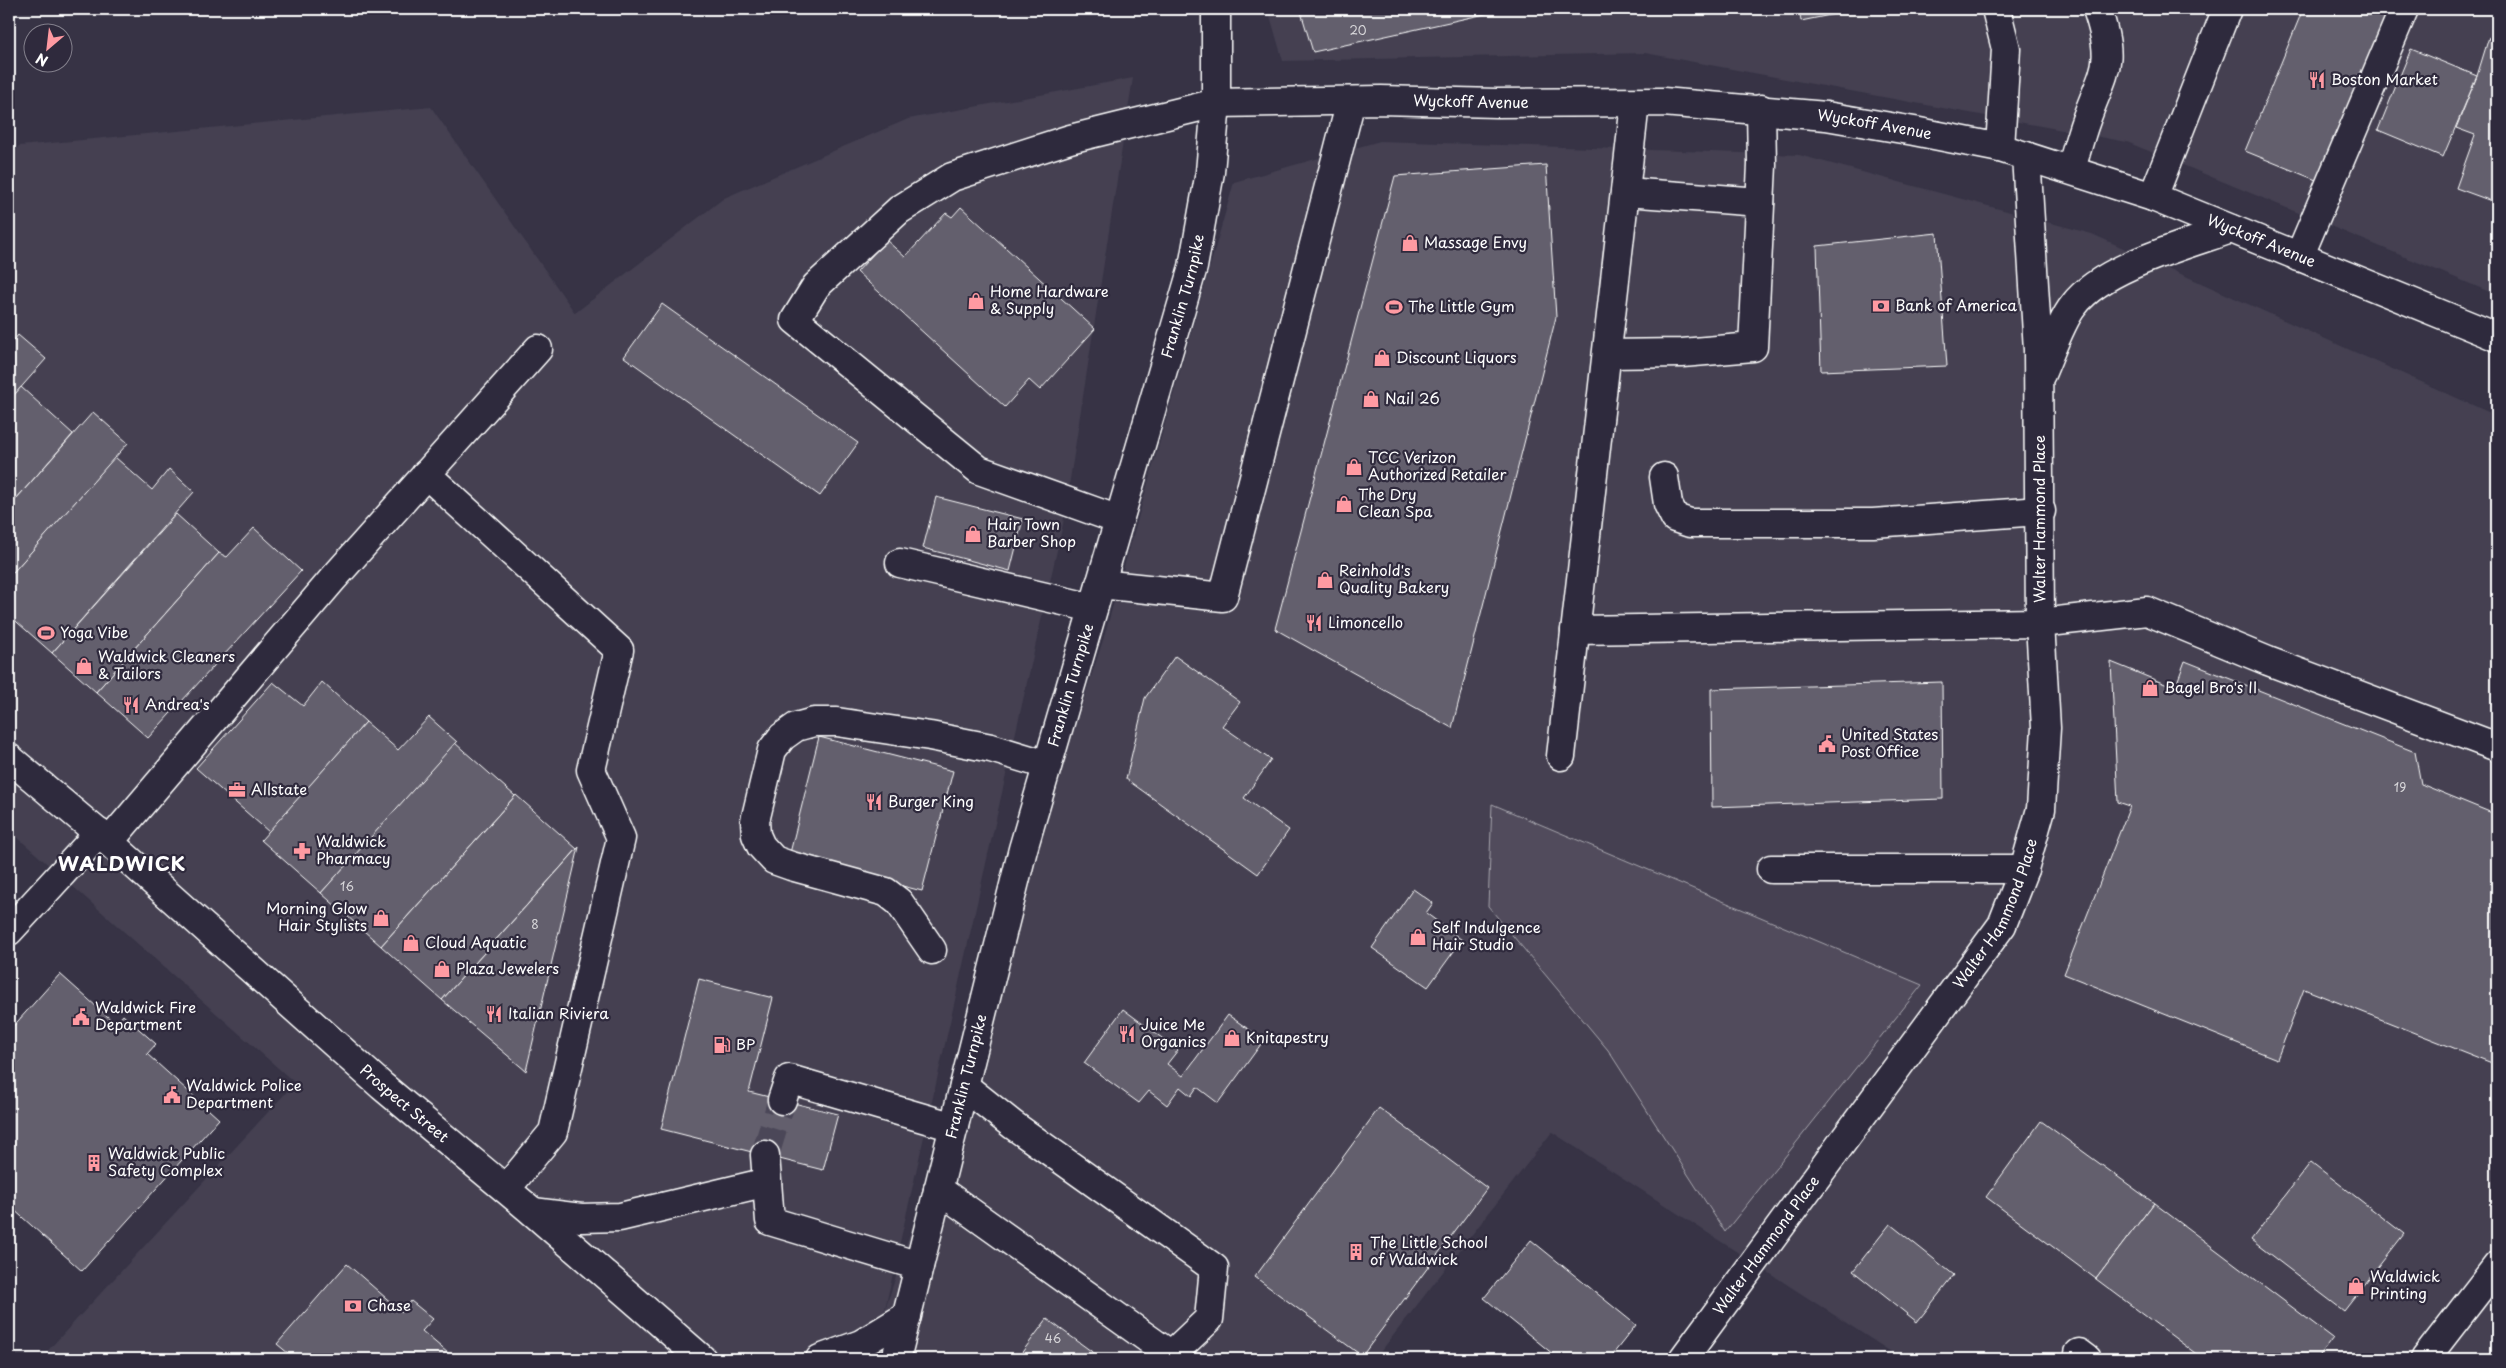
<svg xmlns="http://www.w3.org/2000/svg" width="2506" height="1368" viewBox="0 0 2506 1368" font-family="'Playpen Sans',sans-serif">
<rect width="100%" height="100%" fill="#373345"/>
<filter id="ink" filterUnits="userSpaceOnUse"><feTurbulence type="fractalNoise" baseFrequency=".02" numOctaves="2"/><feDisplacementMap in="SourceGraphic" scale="10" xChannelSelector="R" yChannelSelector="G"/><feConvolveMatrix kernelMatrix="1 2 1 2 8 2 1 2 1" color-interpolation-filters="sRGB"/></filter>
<g filter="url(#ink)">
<g fill="#444051">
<path d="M 1268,9 L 2497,9 L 2497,295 L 2127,142 L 1645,53 L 1283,61 Z"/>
<path d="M 1133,78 L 1063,524 L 884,1313 L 1104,637 L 1234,182 L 1380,141 L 1799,155 L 2092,234 L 2497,416 L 2497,1359 L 1902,1359 L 1552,1132 L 1375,1359 L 40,1359 L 295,1083 L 9,830 L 9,157 L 19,146 L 431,107 L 575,313 L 724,198 L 908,119 Z"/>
</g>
<path fill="#514c5c" stroke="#a8a6ae" d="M 1492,804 L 1922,985 L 1725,1232 L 1608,1050 L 1488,906 Z"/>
<g fill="#635f6d" stroke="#fff">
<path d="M 1300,9 L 1508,9 L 1313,52 Z"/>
<path d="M 1799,9 L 1860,9 L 1801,21 Z"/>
<path d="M 2303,9 L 2390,9 L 2316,180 L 2245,151 Z"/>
<path d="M 2489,37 L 2497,39 L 2497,203 L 2456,188 L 2475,135 L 2456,128 L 2477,76 Z"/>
<path d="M 2411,49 L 2477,76 L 2443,157 L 2378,130 Z"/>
<path d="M 1546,165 L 1556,317 L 1452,728 L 1275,629 L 1395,176 Z"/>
<path d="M 961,207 L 1095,329 L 1040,390 L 1029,380 L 1005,407 L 857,272 L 886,240 L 905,257 L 946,213 L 952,217 Z"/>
<path d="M 1937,233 L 1947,366 L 1821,371 L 1817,246 Z"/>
<path d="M 662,304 L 858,443 L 820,496 L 624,357 Z"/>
<path d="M 18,335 L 46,359 L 9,401 L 9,346 Z"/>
<path d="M 21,387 L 73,434 L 9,507 L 9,401 Z"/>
<path d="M 93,412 L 128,443 L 9,577 L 9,507 Z"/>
<path d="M 115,457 L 152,490 L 169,469 L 194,492 L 52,653 L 9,615 L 9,577 Z"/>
<path d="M 936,497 L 1023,519 L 1010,571 L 923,548 Z"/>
<path d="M 176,514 L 219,553 L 96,692 L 52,653 Z"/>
<path d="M 254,528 L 301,571 L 148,738 L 96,692 L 219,553 L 227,557 Z"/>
<path d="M 1175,656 L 1240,702 L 1222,726 L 1271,760 L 1244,798 L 1289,830 L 1258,874 L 1126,779 L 1145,698 Z"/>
<path d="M 2185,661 L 2415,752 L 2421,784 L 2497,815 L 2497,1065 L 2304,989 L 2277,1059 L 2064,974 L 2130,806 L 2118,802 L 2111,662 L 2175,688 Z"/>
<path d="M 273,682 L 303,706 L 322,682 L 366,722 L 269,832 L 196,768 Z"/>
<path d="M 1942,682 L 1943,799 L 1712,807 L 1711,689 Z"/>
<path d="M 429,717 L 457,742 L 321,893 L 261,840 L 366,722 L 398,750 Z"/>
<path d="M 819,737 L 953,771 L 922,891 L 789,857 Z"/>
<path d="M 455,743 L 515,796 L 381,946 L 321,893 Z"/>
<path d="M 516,795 L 577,849 L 442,1000 L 381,946 Z"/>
<path d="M 579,847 L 530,1054 L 526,1071 L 442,1000 Z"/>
<path d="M 1413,889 L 1433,903 L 1426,913 L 1462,940 L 1428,987 L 1372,948 Z"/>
<path d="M 60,974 L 116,1024 L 123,1015 L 156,1044 L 147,1054 L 219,1119 L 82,1271 L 12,1208 L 9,1212 L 9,1031 Z"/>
<path d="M 699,979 L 773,998 L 749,1092 L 838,1114 L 823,1170 L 661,1129 Z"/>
<path d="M 1123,1009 L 1178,1050 L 1167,1064 L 1183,1076 L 1228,1015 L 1264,1040 L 1218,1103 L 1197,1087 L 1191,1096 L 1180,1087 L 1167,1105 L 1149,1091 L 1139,1103 L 1084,1063 Z"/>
<path d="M 1379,1108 L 1487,1188 L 1362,1356 L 1255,1277 Z"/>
<path d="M 2041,1121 L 2154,1203 L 2096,1279 L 1986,1197 Z"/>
<path d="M 2311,1162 L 2404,1234 L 2344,1311 L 2251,1240 Z"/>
<path d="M 2154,1203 L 2333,1338 L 2317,1359 L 2203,1359 L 2096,1279 Z"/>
<path d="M 1890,1224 L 1954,1275 L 1917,1322 L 1853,1271 Z"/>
<path d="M 1531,1240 L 1636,1325 L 1609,1359 L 1559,1359 L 1484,1298 Z"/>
<path d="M 347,1264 L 402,1312 L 411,1301 L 433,1319 L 422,1331 L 455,1359 L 295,1359 L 277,1344 Z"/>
<path d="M 1047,1319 L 1102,1359 L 1017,1359 Z"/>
</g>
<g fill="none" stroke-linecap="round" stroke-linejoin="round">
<path stroke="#4b4758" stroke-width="28" stroke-dasharray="28 14" stroke-linecap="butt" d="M 765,1155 L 782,1100"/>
<g stroke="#fff" stroke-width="31">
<g id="minor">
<path d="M 1996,9 L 2006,49 L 2000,148"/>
<path d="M 2071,169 C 2076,153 2080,136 2086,120 C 2104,69 2116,65 2097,9"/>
<path d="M 1626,192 L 1760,202"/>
<path d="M 2153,197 L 2227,9"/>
<path d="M 2299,257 L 2404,9"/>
<path d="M 1607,354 L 1682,353 L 1753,347 L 1762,165 L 1761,109"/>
<path d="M 2041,374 C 2049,356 2062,319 2074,305 C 2102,267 2186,245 2231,229"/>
<path d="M 426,474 L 619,650 L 591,770 L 621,838 L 553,1132 L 506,1189"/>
<path d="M 1664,477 L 1668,504 L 1675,518 L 1690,523 L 1873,523 L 2041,511"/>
<path d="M 1119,520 L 979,470 L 795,320 L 816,286 L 899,210 L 952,177 L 1070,139 L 1216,103"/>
<path d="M 900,563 L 1093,608"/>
<path d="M 1100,584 L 1223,597 L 1351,101"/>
<path d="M 1575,630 L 2040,623 L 2147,611 L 2268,661 L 2497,747"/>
<path d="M 1561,756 L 1635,103"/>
<path id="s1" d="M 9,758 L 109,842 L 382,1086 L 533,1212 L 702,1359"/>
<path d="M 109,842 L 332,580 L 538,349"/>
<path d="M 1771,869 L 2024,869"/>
<path d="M 9,931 L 99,833"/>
<path d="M 932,950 L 899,902 L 886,892 L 791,866 L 774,860 L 761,846 L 756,835 L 755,821 L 772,750 L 782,737 L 796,727 L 814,722 L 837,722 L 930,736 L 991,748 L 1047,765"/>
<path d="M 782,1100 L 789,1079 L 954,1127"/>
<path d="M 765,1155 L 770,1221 L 919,1266"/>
<path d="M 938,1189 L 1171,1355 L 1209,1319 L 1214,1268 L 1013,1125 L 964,1086"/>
<path d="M 533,1212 L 581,1218 L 620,1217 L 767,1182"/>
<path d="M 2079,1353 L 2087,1359"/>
<path id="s2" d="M 1683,1359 L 2002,925 L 2024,869 L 2041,809 L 2046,728 L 2040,623 L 2038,350 L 2026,156"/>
<path d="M 2425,1359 L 2497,1266"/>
</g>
</g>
<g stroke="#fff" stroke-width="31">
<g id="major">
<path id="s3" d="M 1216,103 L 1381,100 L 1496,103 L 1663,102 L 1826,116 L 1914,131 L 2000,148 L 2153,197 L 2497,337"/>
<path d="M 820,1359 L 861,1344 L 907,1316"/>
<path id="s4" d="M 896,1359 L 1023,849 L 1193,267 L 1210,172 L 1216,103 L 1216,9"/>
</g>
</g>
<use href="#minor" stroke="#2f2a3d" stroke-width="28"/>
<use href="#major" stroke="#2f2a3d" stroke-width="28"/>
</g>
</g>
<defs>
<g id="restaurant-bare" transform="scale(1.35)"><path d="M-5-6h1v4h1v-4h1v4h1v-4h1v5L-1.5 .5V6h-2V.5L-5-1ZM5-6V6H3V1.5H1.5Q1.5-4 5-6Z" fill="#ff9aa2" stroke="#2f2a3d" stroke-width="2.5" paint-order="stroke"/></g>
<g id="shop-bare" transform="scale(1.35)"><path d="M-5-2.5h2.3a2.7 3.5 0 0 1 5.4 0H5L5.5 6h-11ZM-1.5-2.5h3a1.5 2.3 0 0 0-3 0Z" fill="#ff9aa2" stroke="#2f2a3d" stroke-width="2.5" paint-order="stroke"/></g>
<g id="bank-bare" transform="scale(1.35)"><path d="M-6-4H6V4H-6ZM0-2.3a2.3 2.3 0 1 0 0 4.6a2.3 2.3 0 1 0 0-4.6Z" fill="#ff9aa2" stroke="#2f2a3d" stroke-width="2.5" paint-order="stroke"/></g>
<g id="stadium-bare" transform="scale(1.35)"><path d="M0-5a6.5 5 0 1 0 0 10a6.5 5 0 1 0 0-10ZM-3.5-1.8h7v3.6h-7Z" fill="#ff9aa2" stroke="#2f2a3d" stroke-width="2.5" paint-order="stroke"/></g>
<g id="civic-bare" transform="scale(1.35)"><path d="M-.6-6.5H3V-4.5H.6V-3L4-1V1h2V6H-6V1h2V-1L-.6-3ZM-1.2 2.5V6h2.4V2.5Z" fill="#ff9aa2" stroke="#2f2a3d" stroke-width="2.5" paint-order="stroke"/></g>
<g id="office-bare" transform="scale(1.35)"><path d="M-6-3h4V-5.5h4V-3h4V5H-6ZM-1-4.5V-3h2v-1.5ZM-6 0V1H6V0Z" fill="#ff9aa2" stroke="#2f2a3d" stroke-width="2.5" paint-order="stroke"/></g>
<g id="pharmacy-bare" transform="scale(1.35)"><path d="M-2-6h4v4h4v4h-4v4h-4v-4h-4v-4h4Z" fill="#ff9aa2" stroke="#2f2a3d" stroke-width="2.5" paint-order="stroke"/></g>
<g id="fuel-bare" transform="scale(1.35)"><path d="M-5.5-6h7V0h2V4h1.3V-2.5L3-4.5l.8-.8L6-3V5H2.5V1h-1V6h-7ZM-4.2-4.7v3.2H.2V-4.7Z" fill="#ff9aa2" stroke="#2f2a3d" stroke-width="2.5" paint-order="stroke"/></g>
<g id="building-bare" transform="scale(1.35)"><path d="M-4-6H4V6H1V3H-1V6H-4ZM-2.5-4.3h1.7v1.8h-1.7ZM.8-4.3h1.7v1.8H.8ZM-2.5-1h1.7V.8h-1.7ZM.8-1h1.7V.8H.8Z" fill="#ff9aa2" stroke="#2f2a3d" stroke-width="2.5" paint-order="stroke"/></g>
</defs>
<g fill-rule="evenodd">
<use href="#restaurant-bare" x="2317" y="80"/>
<use href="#shop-bare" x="1410" y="243"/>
<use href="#shop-bare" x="976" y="301"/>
<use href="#bank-bare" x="1881" y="306"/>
<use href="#stadium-bare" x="1394" y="307"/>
<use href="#shop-bare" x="1382" y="358"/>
<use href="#shop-bare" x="1371" y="399"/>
<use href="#shop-bare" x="1354" y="467"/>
<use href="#shop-bare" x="1344" y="504"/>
<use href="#shop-bare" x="973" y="534"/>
<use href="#shop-bare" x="1325" y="580"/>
<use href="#restaurant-bare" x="1314" y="623"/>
<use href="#stadium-bare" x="46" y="633"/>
<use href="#shop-bare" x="84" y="666"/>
<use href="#shop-bare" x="2150" y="688"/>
<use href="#restaurant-bare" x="131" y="705"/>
<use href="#civic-bare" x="1827" y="744"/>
<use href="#office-bare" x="237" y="790"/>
<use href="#restaurant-bare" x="874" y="802"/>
<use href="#pharmacy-bare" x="302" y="851"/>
<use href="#shop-bare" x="381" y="918"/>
<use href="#shop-bare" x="1418" y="937"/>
<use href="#shop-bare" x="411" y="943"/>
<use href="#shop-bare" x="442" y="969"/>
<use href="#restaurant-bare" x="494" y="1014"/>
<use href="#civic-bare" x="81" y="1017"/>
<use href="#restaurant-bare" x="1127" y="1034"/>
<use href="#shop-bare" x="1232" y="1038"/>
<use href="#fuel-bare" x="722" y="1045"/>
<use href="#civic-bare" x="172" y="1095"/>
<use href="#building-bare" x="94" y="1163"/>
<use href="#building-bare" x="1356" y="1252"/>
<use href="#shop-bare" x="2356" y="1286"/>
<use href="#bank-bare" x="353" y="1306"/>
</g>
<g text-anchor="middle" stroke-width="4.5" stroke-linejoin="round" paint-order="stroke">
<g font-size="12" fill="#d8d7da">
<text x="1358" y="35">20</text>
<text x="2400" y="792">19</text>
<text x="347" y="891">16</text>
<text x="535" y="929">8</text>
<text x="1053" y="1343">46</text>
</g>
<g font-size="15" fill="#fff" stroke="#2f2a3d" text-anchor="start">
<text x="2331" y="85">Boston Market</text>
<text x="1424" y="248">Massage Envy</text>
<text x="990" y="297">Home Hardware<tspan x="990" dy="17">&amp; Supply</tspan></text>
<text x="1895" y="311">Bank of America</text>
<text x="1408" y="312">The Little Gym</text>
<text x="1396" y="363">Discount Liquors</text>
<text x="1385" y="404">Nail 26</text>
<text x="1368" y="463">TCC Verizon<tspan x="1368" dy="17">Authorized Retailer</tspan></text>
<text x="1358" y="500">The Dry<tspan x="1358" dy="17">Clean Spa</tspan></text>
<text x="987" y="530">Hair Town<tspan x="987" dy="17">Barber Shop</tspan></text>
<text x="1339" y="576">Reinhold's<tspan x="1339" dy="17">Quality Bakery</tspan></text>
<text x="1328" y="628">Limoncello</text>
<text x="60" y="638">Yoga Vibe</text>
<text x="98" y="662">Waldwick Cleaners<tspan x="98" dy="17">&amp; Tailors</tspan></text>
<text x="2164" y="693">Bagel Bro's II</text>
<text x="145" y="710">Andrea's</text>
<text x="1841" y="740">United States<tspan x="1841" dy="17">Post Office</tspan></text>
<text x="251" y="795">Allstate</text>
<text x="888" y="807">Burger King</text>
<text x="316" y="847">Waldwick<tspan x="316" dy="17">Pharmacy</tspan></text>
<text x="367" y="914" text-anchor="end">Morning Glow<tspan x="367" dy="17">Hair Stylists</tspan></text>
<text x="1432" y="933">Self Indulgence<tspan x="1432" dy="17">Hair Studio</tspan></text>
<text x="425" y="948">Cloud Aquatic</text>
<text x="456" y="974">Plaza Jewelers</text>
<text x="95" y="1013">Waldwick Fire<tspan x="95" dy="17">Department</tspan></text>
<text x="508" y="1019">Italian Riviera</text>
<text x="1141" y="1030">Juice Me<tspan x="1141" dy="17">Organics</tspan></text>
<text x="1246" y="1043">Knitapestry</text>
<text x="736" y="1050">BP</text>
<text x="186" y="1091">Waldwick Police<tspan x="186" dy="17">Department</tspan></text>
<text x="108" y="1159">Waldwick Public<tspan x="108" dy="17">Safety Complex</tspan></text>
<text x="1370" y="1248">The Little School<tspan x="1370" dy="17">of Waldwick</tspan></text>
<text x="2370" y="1282">Waldwick<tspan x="2370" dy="17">Printing</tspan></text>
<text x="367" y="1311">Chase</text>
</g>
<g font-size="15" fill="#fff" stroke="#2f2a3d">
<text dy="5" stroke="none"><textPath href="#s3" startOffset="255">Wyckoff Avenue</textPath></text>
<text dy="5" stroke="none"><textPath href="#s3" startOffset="660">Wyckoff Avenue</textPath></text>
<text dy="5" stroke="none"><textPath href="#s3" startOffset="1065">Wyckoff Avenue</textPath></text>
<text dy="5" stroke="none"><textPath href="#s4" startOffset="1101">Franklin Turnpike</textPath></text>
<text transform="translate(2040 519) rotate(-90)" y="5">Walter Hammond Place</text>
<text dy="5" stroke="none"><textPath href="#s4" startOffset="696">Franklin Turnpike</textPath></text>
<text dy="5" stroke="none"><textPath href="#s2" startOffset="546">Walter Hammond Place</textPath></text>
<text dy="5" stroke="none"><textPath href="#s4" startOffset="291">Franklin Turnpike</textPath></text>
<text dy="5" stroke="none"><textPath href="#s1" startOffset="525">Prospect Street</textPath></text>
<text dy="5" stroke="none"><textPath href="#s2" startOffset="141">Walter Hammond Place</textPath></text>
</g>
<g font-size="20" font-weight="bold" letter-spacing="1" fill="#fff" stroke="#2f2a3d">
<text x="122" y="871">WALDWICK</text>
</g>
</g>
<rect width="2506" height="1368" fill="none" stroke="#2f2a3d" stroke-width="30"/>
<rect x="15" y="15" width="2476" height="1338" fill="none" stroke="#fff" stroke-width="2" filter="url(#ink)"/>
<g transform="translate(48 48) rotate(208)"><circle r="24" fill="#2f2a3d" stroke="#827f8b"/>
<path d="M0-4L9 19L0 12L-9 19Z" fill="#ff9aa2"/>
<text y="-8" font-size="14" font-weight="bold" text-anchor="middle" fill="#ffffff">N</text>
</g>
</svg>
